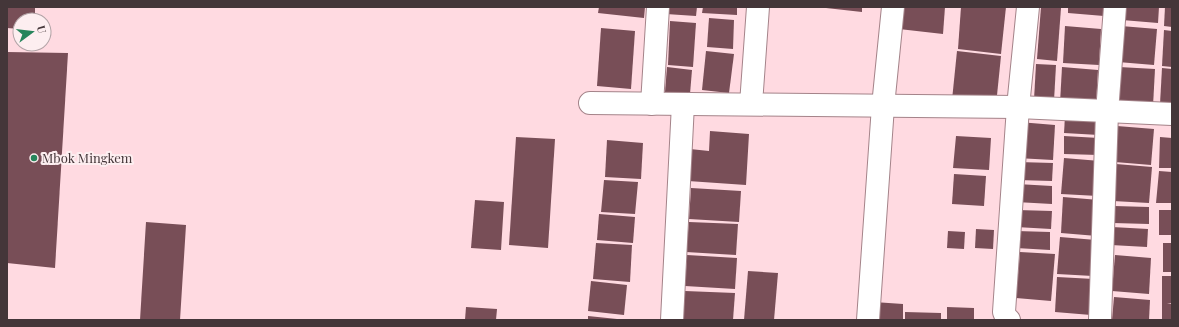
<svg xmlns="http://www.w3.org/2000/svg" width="1179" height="327" viewBox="0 0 1179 327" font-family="'Playfair Display',serif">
<rect width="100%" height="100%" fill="#ffdae1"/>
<g fill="#784e57">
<path d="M 7,7 L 35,7 L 35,20 L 20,20 L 20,29 L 7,28 Z"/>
<path d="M 599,7 L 645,7 L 644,18 L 598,13 Z"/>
<path d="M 666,7 L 697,7 L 696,16 L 666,14 Z"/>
<path d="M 703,7 L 737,7 L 737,15 L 702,13 Z"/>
<path d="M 826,7 L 862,7 L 862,12 L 826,8 Z"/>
<path d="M 901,7 L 945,7 L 943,34 L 899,29 Z"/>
<path d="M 961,7 L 1006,7 L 1001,54 L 958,49 Z"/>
<path d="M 1041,7 L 1061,8 L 1057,61 L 1037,59 Z"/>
<path d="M 1068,7 L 1105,7 L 1104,16 L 1068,13 Z"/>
<path d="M 1123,7 L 1159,7 L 1158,23 L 1122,20 Z"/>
<path d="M 1165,7 L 1172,7 L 1172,27 L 1164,26 Z"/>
<path d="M 709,18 L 734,20 L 733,49 L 707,47 Z"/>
<path d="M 670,21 L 696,23 L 693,67 L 668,65 Z"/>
<path d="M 1065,26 L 1101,29 L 1099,65 L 1063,63 Z"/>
<path d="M 1121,26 L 1157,29 L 1154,65 L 1118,62 Z"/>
<path d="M 601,28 L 635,31 L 631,89 L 597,86 Z"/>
<path d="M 1164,30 L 1172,31 L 1172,67 L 1162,66 Z"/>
<path d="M 706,51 L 734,54 L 729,93 L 702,90 Z"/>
<path d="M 957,51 L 1001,56 L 996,105 L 952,100 Z"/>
<path d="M 7,52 L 68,53 L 55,268 L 7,263 Z"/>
<path d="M 1036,64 L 1056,65 L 1054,101 L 1034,100 Z"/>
<path d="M 667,67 L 692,70 L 690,94 L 665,92 Z"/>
<path d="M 1062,67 L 1098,70 L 1096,106 L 1060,103 Z"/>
<path d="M 1119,67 L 1155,69 L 1153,106 L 1116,103 Z"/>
<path d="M 1162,68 L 1172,69 L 1172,105 L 1160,104 Z"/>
<path d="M 1065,116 L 1100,117 L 1099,135 L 1064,133 Z"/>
<path d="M 1019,122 L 1055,125 L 1053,160 L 1017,158 Z"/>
<path d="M 1117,126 L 1154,129 L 1151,165 L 1115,162 Z"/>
<path d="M 710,131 L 749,134 L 746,185 L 688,181 L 690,149 L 709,151 Z"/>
<path d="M 956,136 L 991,138 L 989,170 L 953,168 Z"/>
<path d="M 1064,136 L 1099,138 L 1099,155 L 1064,154 Z"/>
<path d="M 516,137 L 555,139 L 548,248 L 509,245 Z"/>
<path d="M 1160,137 L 1172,138 L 1172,168 L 1159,168 Z"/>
<path d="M 607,140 L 643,143 L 641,179 L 605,177 Z"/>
<path d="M 1064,158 L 1100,161 L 1098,196 L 1061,194 Z"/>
<path d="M 1018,162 L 1053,163 L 1052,181 L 1017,180 Z"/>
<path d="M 1116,164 L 1152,167 L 1149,203 L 1113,201 Z"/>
<path d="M 1159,171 L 1172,172 L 1172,203 L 1156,203 Z"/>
<path d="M 954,174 L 986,176 L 984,206 L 952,204 Z"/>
<path d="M 604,180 L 638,182 L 635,214 L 601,212 Z"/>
<path d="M 1017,184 L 1052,186 L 1052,204 L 1016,202 Z"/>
<path d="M 691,188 L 741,191 L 739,222 L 689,219 Z"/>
<path d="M 1063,197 L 1099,200 L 1097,236 L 1061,233 Z"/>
<path d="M 475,200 L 504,202 L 501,250 L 471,248 Z"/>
<path d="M 1114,206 L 1149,207 L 1149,224 L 1113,223 Z"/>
<path d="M 1017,210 L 1052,211 L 1051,229 L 1016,227 Z"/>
<rect x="1159" y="210" width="13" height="25"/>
<path d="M 599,214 L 635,217 L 633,243 L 597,240 Z"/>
<path d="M 146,222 L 186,225 L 180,320 L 140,320 Z"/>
<path d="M 689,222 L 738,224 L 736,255 L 686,252 Z"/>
<path d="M 1112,227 L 1148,229 L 1147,247 L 1111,245 Z"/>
<path d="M 976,229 L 994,230 L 993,249 L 975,248 Z"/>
<path d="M 948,231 L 965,232 L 964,249 L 947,248 Z"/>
<path d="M 1015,231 L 1050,232 L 1050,250 L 1014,248 Z"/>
<path d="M 1060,237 L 1096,240 L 1093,276 L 1057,274 Z"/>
<path d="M 596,243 L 632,245 L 630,282 L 593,279 Z"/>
<rect x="1163" y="243" width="9" height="29"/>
<path d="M 1020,252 L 1055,254 L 1051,301 L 1016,298 Z"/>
<path d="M 687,255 L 737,258 L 735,289 L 685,286 Z"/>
<path d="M 1115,255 L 1151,258 L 1149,294 L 1112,291 Z"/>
<path d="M 748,271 L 778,273 L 774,320 L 744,320 Z"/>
<path d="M 1162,276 L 1172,276 L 1172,303 L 1167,304 L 1172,304 L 1172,320 L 1162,320 Z"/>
<path d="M 1057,277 L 1094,279 L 1091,315 L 1055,312 Z"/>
<path d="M 591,281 L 627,285 L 624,315 L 588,311 Z"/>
<path d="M 685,291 L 735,293 L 733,320 L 683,320 Z"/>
<path d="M 1114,297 L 1150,300 L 1149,320 L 1112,320 Z"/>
<path d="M 874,302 L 903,304 L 903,320 L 873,320 Z"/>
<path d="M 466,307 L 497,309 L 496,320 L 465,320 Z"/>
<path d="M 947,307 L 974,308 L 974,320 L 947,320 Z"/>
<path d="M 905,312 L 941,313 L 941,320 L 905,320 Z"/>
<path d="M 588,316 L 617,319 L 617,320 L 588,320 Z"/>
</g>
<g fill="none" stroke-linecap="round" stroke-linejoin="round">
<g stroke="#a48389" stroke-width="24">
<g id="street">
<path d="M 590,103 L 1018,107 L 1172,114"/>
<path d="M 652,104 L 658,7"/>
<path d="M 751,104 L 758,7"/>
<path d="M 672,320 L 683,104"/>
<path d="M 868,320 L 883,106 L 893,7"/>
<path d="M 1009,320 L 1006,317 L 1004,312 L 1018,107 L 1028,7"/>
<path d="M 1100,320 L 1107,112 L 1115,7"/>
</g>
</g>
<use href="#street" stroke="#fff" stroke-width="22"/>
</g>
<circle fill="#27855c" stroke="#fdeef0" stroke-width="1.5" cx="34" cy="158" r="4"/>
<g text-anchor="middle" stroke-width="4" stroke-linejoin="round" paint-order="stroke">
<g font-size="13" fill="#443639" stroke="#fdeef0" text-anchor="start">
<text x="42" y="163">Mbok Mingkem</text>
</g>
</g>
<rect width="1179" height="327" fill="none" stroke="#443639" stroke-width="16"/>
<g transform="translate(32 32) rotate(75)"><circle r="19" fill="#fdeef0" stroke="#b3a4a7"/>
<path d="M0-3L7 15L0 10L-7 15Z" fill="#27855c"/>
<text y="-6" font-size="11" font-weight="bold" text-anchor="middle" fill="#443639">U</text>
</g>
</svg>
